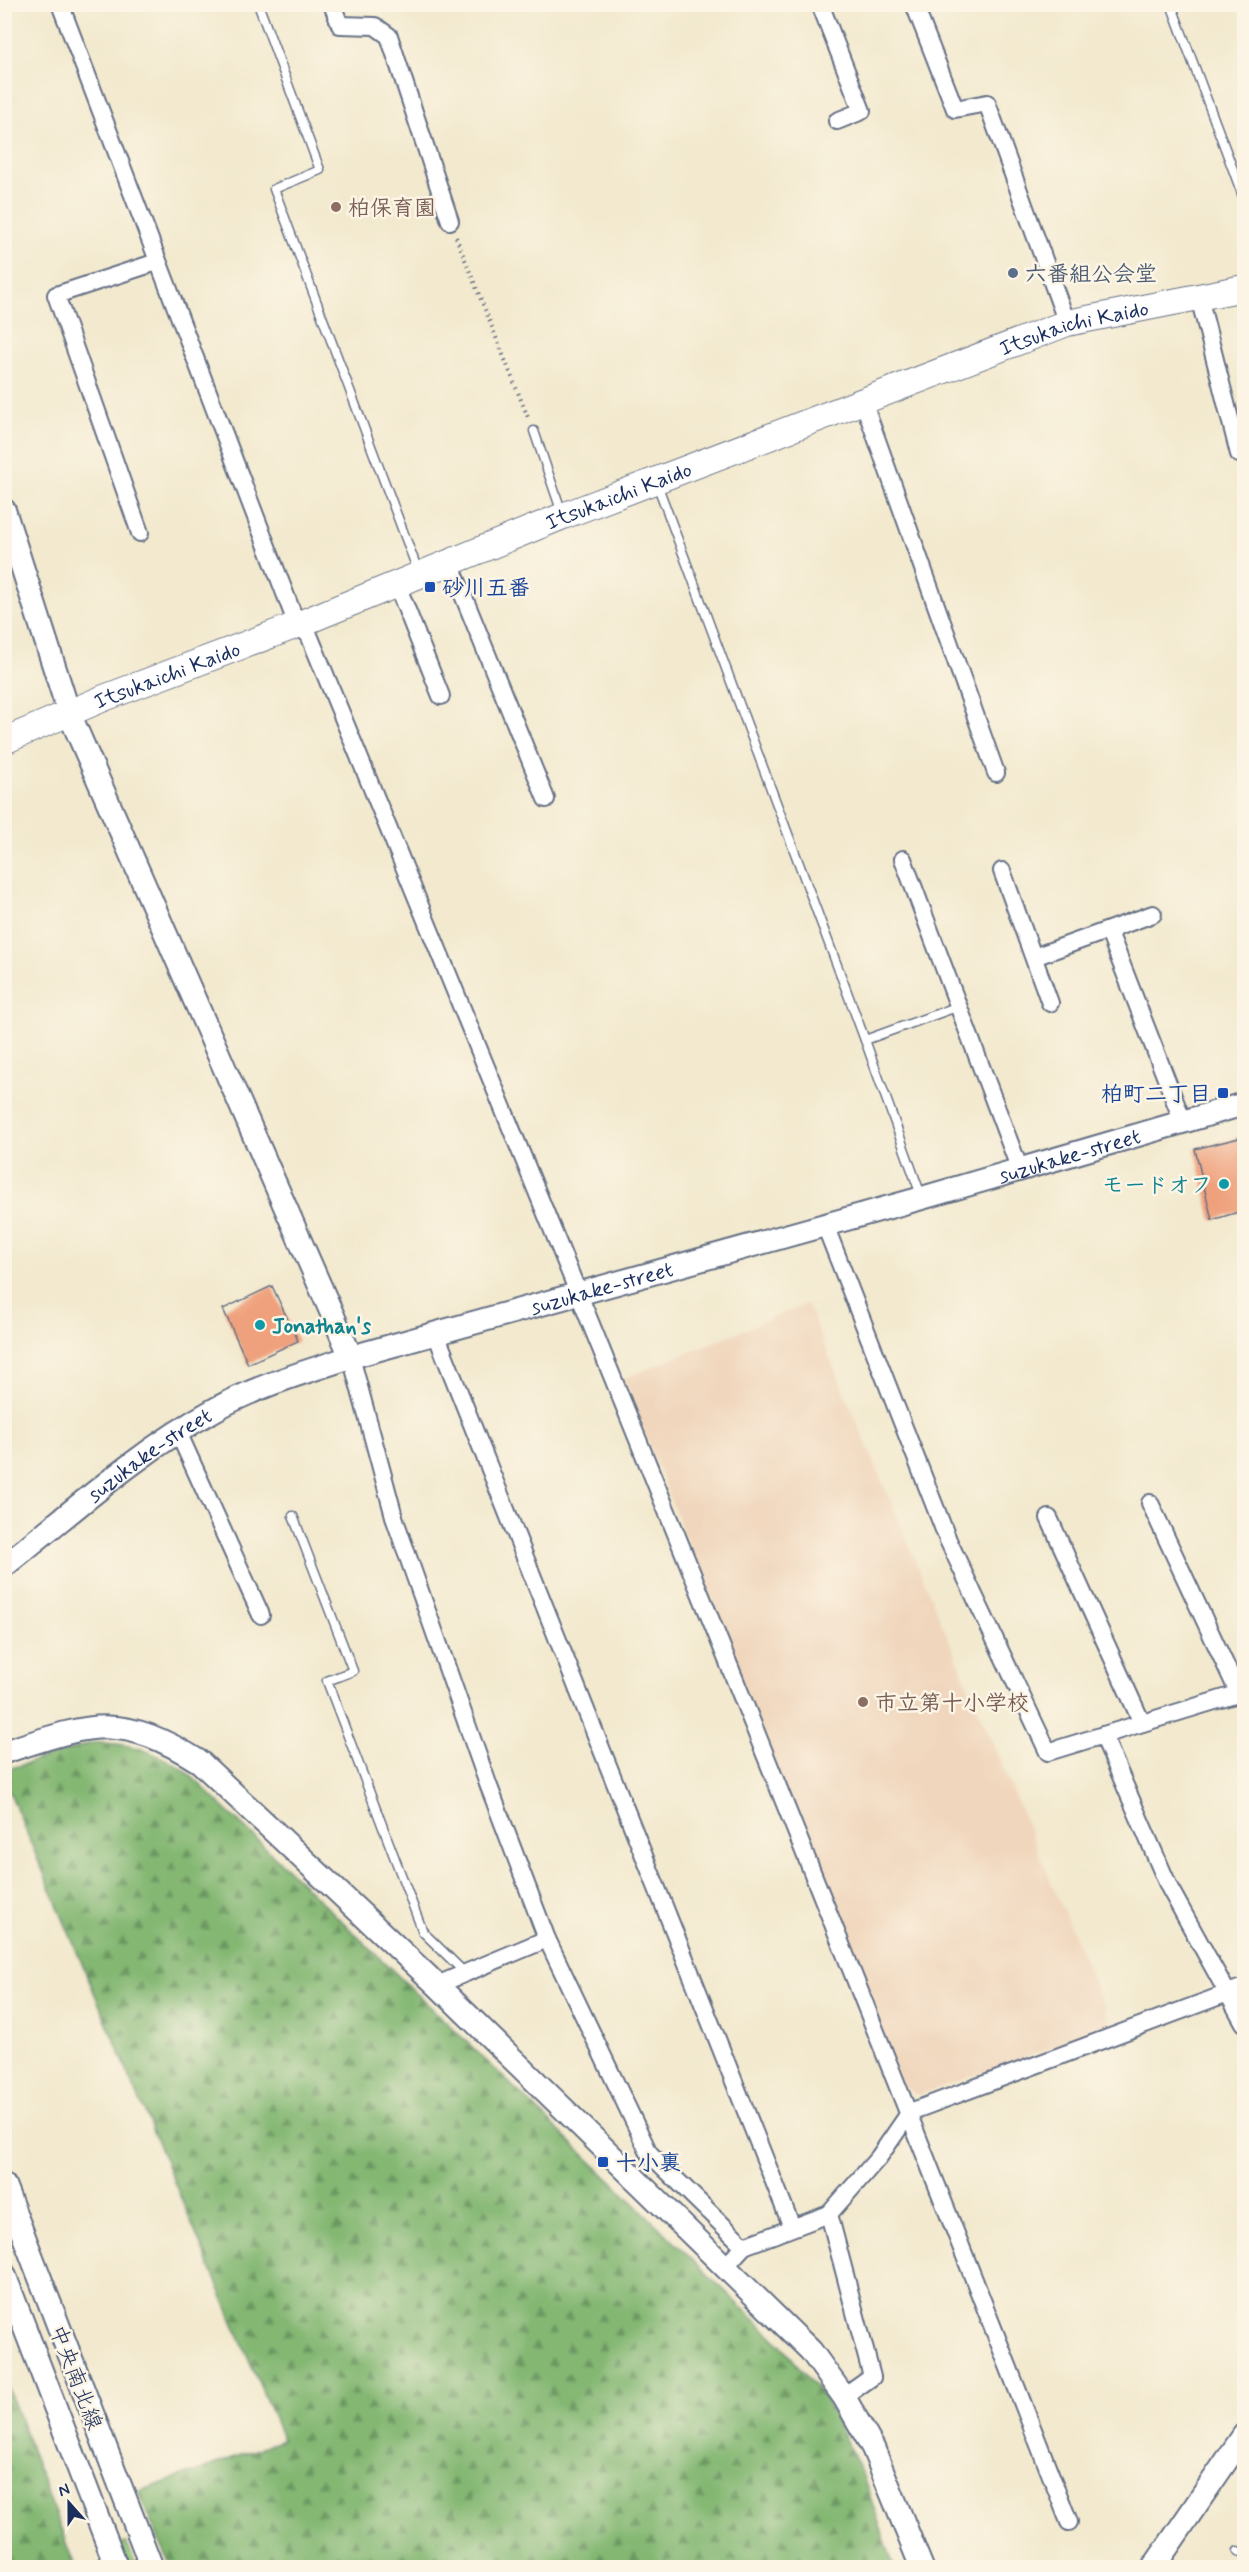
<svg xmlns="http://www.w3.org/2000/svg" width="1249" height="2572" viewBox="0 0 1249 2572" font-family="Mynerve,'Klee One',sans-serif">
<defs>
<pattern id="grass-dots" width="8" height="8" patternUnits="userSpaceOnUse" patternTransform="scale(1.5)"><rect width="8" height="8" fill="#a4d685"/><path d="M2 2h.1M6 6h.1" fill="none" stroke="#8db875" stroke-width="1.8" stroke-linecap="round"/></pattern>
<pattern id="forest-firs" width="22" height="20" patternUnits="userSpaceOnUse" patternTransform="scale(1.5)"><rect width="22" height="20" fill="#83b772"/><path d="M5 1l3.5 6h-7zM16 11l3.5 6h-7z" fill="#6a9561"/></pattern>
</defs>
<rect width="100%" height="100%" fill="#fcf5e5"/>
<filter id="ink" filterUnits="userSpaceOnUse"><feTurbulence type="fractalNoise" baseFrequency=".0167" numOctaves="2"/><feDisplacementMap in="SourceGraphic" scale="12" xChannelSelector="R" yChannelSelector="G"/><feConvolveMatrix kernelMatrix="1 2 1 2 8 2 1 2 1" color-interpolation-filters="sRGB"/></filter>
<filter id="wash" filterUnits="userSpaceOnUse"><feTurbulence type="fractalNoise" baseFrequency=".008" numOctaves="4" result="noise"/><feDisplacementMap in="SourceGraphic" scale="24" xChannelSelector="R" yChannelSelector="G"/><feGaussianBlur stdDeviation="1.35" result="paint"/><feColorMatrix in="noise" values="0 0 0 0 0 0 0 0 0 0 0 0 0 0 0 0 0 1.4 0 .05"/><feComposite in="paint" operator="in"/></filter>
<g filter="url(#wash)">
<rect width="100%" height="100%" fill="#f2e9ce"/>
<path fill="#f0d6bc" d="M 807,1304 L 1112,2026 L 918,2095 L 901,2086 L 623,1379 Z"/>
<path fill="url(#grass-dots)" stroke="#608272" stroke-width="1.5" d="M 126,2543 L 137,2567 L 124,2567 L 116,2547 Z"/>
<g fill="url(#forest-firs)" stroke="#4f7368" stroke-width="1.5">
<path d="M 92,1743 C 131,1742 154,1751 186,1771 L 782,2346 L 826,2400 L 863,2476 L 894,2567 L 171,2567 L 138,2492 L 283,2440 L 5,1781 L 5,1770 Z"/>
<path d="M 4,2380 L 5,2380 L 75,2567 L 5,2567 Z"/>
</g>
<g id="blocks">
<g fill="#efa17d">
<path d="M 1239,1138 L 1245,1158 L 1245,1210 L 1212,1220 L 1195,1149 Z"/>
<path d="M 272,1286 L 298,1341 L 248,1364 L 223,1309 Z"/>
</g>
</g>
</g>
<g filter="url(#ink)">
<use href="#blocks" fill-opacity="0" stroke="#667085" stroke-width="1.5"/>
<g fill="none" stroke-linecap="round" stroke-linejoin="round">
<g stroke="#667085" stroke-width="11">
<g id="lane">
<path d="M 258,4 L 320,170 L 274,189 L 418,571"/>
<path d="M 1171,4 L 1244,199"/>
<path d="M 534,431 L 562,513"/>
<path d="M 657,484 L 865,1040 L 922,1198"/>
<path d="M 865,1040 L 959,1006"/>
<path d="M 293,1516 L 353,1671 L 327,1681 L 423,1932 L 465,1973"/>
<path d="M 1238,2551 L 1244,2553"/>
</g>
</g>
<g stroke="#667085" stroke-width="20">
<g id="street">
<path d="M 60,4 L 297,625 L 309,635 C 567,1263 823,1890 1069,2522"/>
<path d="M 332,4 L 340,25 L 375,26 L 389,36 L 450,221"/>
<path d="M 820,4 L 862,111 L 837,121"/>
<path d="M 914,4 L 955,109 L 987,103 L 1067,323"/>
<path d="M 1199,297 L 1239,454"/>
<path d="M 863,401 L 996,773"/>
<path d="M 140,533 L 56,295 L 157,262"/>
<path d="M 450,563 L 546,799"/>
<path d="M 397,585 L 441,696"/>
<path d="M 903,859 L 1020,1170"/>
<path d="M 1002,871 L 1050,1003"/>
<path d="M 1109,932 L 1183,1122"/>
<path d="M 1034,957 L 1153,914"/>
<path d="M 825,1225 L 948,1540 L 1048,1752 L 1244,1692"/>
<path d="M 436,1334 L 792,2227"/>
<path d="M 351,1357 L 395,1520 L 488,1784 L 547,1939 L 649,2153 L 744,2246 L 725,2267"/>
<path d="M 178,1432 L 261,1615"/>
<path d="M 1150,1503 L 1239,1694"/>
<path d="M 1049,1518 L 1142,1723"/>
<path d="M 1103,1735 L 1169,1887 L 1244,2023"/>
<path d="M 437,1985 L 547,1939"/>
<path d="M 829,2214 L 872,2377 L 844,2397"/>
<path d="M 744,2246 L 829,2214 L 879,2157 L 910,2112 L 1244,1987"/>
</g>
</g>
<g stroke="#667085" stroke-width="26">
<g id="secondary">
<path d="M 4,510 L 69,713 L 351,1357"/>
<path id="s1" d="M 4,1566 C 72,1512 138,1452 214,1410 C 257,1386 305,1372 351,1357 L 922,1198 L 1244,1104"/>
<path d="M 4,1752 C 91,1724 119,1711 200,1762 L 437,1985 L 811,2351 L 844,2397 L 873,2448 L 922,2568"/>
<path d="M 4,2185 L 152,2568"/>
<path d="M 4,2274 L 117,2568"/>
<path d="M 1153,2568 L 1244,2435"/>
</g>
</g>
<g stroke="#667085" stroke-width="28">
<g id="primary">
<path id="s2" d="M 4,741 L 104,698 L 297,625 L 563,516 L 1067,323 L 1244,288"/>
</g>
</g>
<path stroke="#667085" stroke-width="4" stroke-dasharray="1.5 4.5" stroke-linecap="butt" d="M 456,237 L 529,420"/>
<use href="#lane" stroke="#fff" stroke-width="8"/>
<use href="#street" stroke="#fff" stroke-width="16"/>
<use href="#secondary" stroke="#fff" stroke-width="22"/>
<use href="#primary" stroke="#fff" stroke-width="26"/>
</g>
</g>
<g fill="#8d6e63" stroke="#fcf5e5" stroke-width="2">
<circle cx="336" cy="207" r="6"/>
<circle cx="863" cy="1702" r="6"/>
</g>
<circle fill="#5c6f8a" stroke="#fcf5e5" stroke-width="2" cx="1013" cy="273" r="6"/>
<g fill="#1a4fb4" stroke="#fcf5e5" stroke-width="2">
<rect x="424" y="581" width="12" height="12" rx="3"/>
<rect x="1217" y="1087" width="12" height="12" rx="3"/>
<rect x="597" y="2156" width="12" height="12" rx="3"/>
</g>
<g fill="#0f9aa8" stroke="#fcf5e5" stroke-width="2">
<circle cx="1224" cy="1184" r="6"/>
<circle cx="260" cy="1325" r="6"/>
</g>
<g text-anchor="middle" stroke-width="5" stroke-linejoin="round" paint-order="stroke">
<g font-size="22" font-weight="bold" fill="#785e54" stroke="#fcf5e5" text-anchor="start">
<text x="348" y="215">柏保育園</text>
<text x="875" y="1710">市立第十小学校</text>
</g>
<g font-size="22" font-weight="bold" fill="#4e5e75" stroke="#fcf5e5" text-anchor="start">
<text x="1025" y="281">六番組公会堂</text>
</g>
<g font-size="22" fill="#1b2f5e" stroke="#fcf5e5">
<text dy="8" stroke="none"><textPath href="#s2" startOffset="1148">Itsukaichi Kaido</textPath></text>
<text dy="8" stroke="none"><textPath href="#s2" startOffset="662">Itsukaichi Kaido</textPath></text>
<text dy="8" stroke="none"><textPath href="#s2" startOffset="176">Itsukaichi Kaido</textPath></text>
<text dy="8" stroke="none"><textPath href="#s1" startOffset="1155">suzukake-street</textPath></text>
<text dy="8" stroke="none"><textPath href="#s1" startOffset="669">suzukake-street</textPath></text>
<text dy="8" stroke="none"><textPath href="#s1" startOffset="183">suzukake-street</textPath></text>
<text transform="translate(77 2377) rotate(69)" y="8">中央南北線</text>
</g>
<g font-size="22" font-weight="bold" fill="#164399" stroke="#fcf5e5" text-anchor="start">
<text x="442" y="595">砂川五番</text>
<text x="1211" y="1101" text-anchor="end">柏町二丁目</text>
<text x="615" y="2170">十小裏</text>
</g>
<g font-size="22" font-weight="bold" fill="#0d838f" stroke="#fcf5e5" text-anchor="end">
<text x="1212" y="1192">モードオフ</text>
<text x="272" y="1333" text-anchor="start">Jonathan's</text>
</g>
</g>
<rect width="1249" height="2572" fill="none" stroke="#fcf5e5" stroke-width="24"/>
<g transform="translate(69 2503) rotate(339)" stroke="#fcf5e5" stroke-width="4.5" paint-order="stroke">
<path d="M0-4.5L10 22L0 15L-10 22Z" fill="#1b2f5e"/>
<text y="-9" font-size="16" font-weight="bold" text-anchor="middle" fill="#1b2f5e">N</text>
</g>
</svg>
